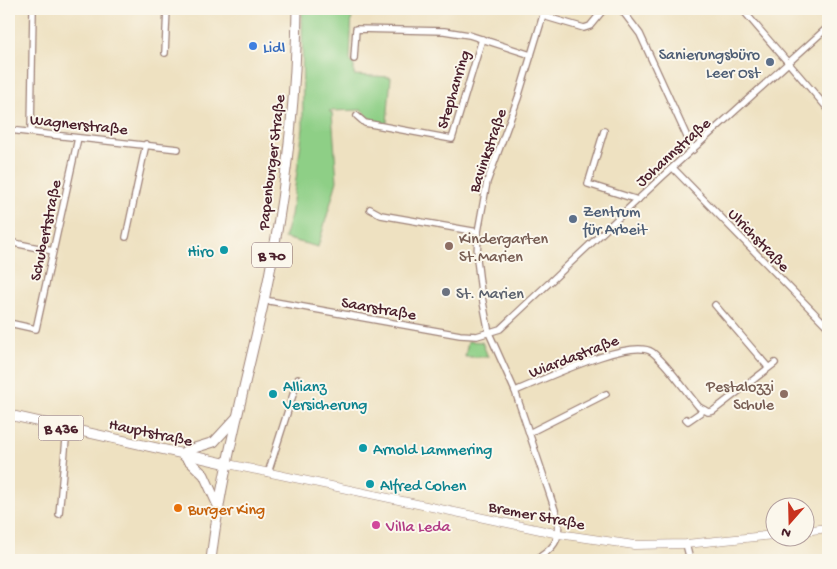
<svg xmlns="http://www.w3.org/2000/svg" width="837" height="569" viewBox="0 0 837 569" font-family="'Gochi Hand',sans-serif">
<rect width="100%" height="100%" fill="#fbf7ec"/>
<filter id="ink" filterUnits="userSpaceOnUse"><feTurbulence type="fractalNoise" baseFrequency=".02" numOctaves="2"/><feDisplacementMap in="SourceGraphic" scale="10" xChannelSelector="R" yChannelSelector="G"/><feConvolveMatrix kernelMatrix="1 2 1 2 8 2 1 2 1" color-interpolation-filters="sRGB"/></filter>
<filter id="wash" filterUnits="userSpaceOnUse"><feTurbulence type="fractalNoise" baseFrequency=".0096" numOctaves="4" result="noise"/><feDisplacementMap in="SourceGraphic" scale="20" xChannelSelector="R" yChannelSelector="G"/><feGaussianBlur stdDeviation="1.12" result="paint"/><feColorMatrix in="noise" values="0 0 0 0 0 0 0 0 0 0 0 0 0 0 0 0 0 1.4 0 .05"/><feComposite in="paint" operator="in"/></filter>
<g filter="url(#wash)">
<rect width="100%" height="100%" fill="#eee1c1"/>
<g fill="#8ecf86" stroke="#6c7758">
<path d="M 302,9 L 352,9 L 350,60 L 354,66 L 354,75 L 391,77 L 387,123 L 372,121 L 362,110 L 329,111 L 332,113 L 337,181 L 318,247 L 284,238 L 291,215 L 303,128 Z"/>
<path d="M 468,341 L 482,342 L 488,357 L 465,357 Z"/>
</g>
</g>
<g filter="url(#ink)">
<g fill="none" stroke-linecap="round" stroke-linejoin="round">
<g stroke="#9c8076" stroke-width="8">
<g id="minor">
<path d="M 621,9 L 640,34 L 693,150"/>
<path d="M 742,9 L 828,109"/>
<path d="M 543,16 L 584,28 L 590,26 L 604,9"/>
<path d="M 165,53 L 167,9"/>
<path d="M 354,59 L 356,29 L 444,31 L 469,35 L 531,55"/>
<path d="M 357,116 L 365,123 L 452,139 L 482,39"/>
<path d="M 9,130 L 178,149"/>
<path d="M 31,131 L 33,9"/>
<path d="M 604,131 L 588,184 L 638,200"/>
<path d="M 673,168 L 828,327"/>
<path d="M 370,209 L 381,215 L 478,232"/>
<path d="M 126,237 L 146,144"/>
<path d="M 9,242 L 53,251"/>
<path d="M 264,300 L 460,335 L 477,336 L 500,329 L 663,176 L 828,27"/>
<path d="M 715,305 L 768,367"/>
<path d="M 9,323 L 36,329 L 78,138"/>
<path d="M 515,391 C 541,381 630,337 652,352 C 668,364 685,391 699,407 L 708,412 L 713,411 L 775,363"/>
<path d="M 686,419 L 688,421 L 704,410"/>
<path d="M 529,433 L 606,394"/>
<path d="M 268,473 L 298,379"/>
<path d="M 59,514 L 67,429"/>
<path d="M 686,544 L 690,560"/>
<path d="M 535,560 C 553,549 561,541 558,519 L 515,391 L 489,333 L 481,292 L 477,259 L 478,232 L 487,182 L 518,98 L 545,9"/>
</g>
</g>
<g stroke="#9c8076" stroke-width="9">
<g id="secondary">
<path d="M 228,464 L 559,534 L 634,545 L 686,544 L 774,535"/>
<path d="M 804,531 L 828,528"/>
</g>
</g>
<g stroke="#9c8076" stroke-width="11">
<g id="primary">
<path d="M 9,415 L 228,464"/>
<path d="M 185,451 L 214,442 L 237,417"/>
<path d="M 182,454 L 204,475 L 219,508"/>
<path d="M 211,560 C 221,473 245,387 264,301 C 284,205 296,107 297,9"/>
</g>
</g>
<use href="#minor" stroke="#fff" stroke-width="5.5"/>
<use href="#secondary" stroke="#fff" stroke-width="8"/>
<use href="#primary" stroke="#fff" stroke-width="9"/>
</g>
</g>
<circle fill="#3f7fe0" stroke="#fbf7ec" stroke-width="2" cx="253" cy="46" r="5"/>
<g fill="#5c6f8a" stroke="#fbf7ec" stroke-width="2">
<circle cx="770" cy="62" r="5"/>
<circle cx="573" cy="219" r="5"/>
</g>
<g fill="#8d6e63" stroke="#fbf7ec" stroke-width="2">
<circle cx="449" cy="246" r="5"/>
<circle cx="784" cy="394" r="5"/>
</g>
<g fill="#0f9aa8" stroke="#fbf7ec" stroke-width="2">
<circle cx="224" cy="250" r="5"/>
<circle cx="273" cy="394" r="5"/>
<circle cx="363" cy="448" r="5"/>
<circle cx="370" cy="484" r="5"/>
</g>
<circle fill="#6b7280" stroke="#fbf7ec" stroke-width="2" cx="446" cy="292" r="5"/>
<circle fill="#e8710a" stroke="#fbf7ec" stroke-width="2" cx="178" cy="508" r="5"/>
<circle fill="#d1479c" stroke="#fbf7ec" stroke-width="2" cx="376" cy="525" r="5"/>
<g text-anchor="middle" stroke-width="4" stroke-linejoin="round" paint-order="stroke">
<g fill="#fbf7ec" stroke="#7f6065" stroke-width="1">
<rect x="252" y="242.5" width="40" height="25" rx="4"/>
<rect x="38.5" y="415.5" width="45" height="25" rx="4"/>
</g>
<g font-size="15" font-weight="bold" fill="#4a1f2b">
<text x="272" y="260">B 70</text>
<text x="61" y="433">B 436</text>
</g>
<g font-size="16" fill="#366cbe" stroke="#fbf7ec" text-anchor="start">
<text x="263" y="52">Lidl</text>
</g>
<g font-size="16" fill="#4e5e75" stroke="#fbf7ec" text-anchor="end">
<text x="760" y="59">Sanierungsbüro<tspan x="760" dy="18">Leer Ost</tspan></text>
<text x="583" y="216" text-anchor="start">Zentrum<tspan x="583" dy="18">für Arbeit</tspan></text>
</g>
<g font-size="16" fill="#4a1f2b" stroke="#fbf7ec">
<text transform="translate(452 89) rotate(-73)" y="6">Stephanring</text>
<text transform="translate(79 123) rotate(6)" y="6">Wagnerstraße</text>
<text transform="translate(486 150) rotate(-71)" y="6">Bavinkstraße</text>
<text transform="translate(672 151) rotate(-42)" y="6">Johannstraße</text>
<text transform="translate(270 162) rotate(-83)" y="6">Papenburger Straße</text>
<text transform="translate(44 230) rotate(-78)" y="6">Schubertstraße</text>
<text transform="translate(760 239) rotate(46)" y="6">Ulrichstraße</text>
<text transform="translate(379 307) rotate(10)" y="6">Saarstraße</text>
<text transform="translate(573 355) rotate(-21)" y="6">Wiardastraße</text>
<text transform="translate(151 431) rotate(12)" y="6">Hauptstraße</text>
<text transform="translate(537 514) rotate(11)" y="6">Bremer Straße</text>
</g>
<g font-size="16" fill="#785e54" stroke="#fbf7ec" text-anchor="start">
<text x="459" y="243">Kindergarten<tspan x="459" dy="18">St.Marien</tspan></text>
<text x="774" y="391" text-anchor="end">Pestalozzi<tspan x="774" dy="18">Schule</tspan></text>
</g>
<g font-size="16" fill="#0d838f" stroke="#fbf7ec" text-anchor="start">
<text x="214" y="256" text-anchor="end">Hiro</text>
<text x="283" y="391">Allianz<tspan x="283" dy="18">Versicherung</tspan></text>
<text x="373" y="454">Arnold Lammering</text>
<text x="380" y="490">Alfred Cohen</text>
</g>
<g font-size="16" fill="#5b616d" stroke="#fbf7ec" text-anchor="start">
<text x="456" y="298">St. Marien</text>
</g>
<g font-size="16" fill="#c56008" stroke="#fbf7ec" text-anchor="start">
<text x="188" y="514">Burger King</text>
</g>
<g font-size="16" fill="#b23c85" stroke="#fbf7ec" text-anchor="start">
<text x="386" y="531">Villa Leda</text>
</g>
</g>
<rect width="837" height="569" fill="none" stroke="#fbf7ec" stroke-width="30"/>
<g transform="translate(790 522) rotate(200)"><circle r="24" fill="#fbf7ec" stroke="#b4a19f"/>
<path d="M0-4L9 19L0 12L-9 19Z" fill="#c8321e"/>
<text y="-8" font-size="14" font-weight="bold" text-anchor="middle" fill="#4a1f2b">N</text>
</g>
</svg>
